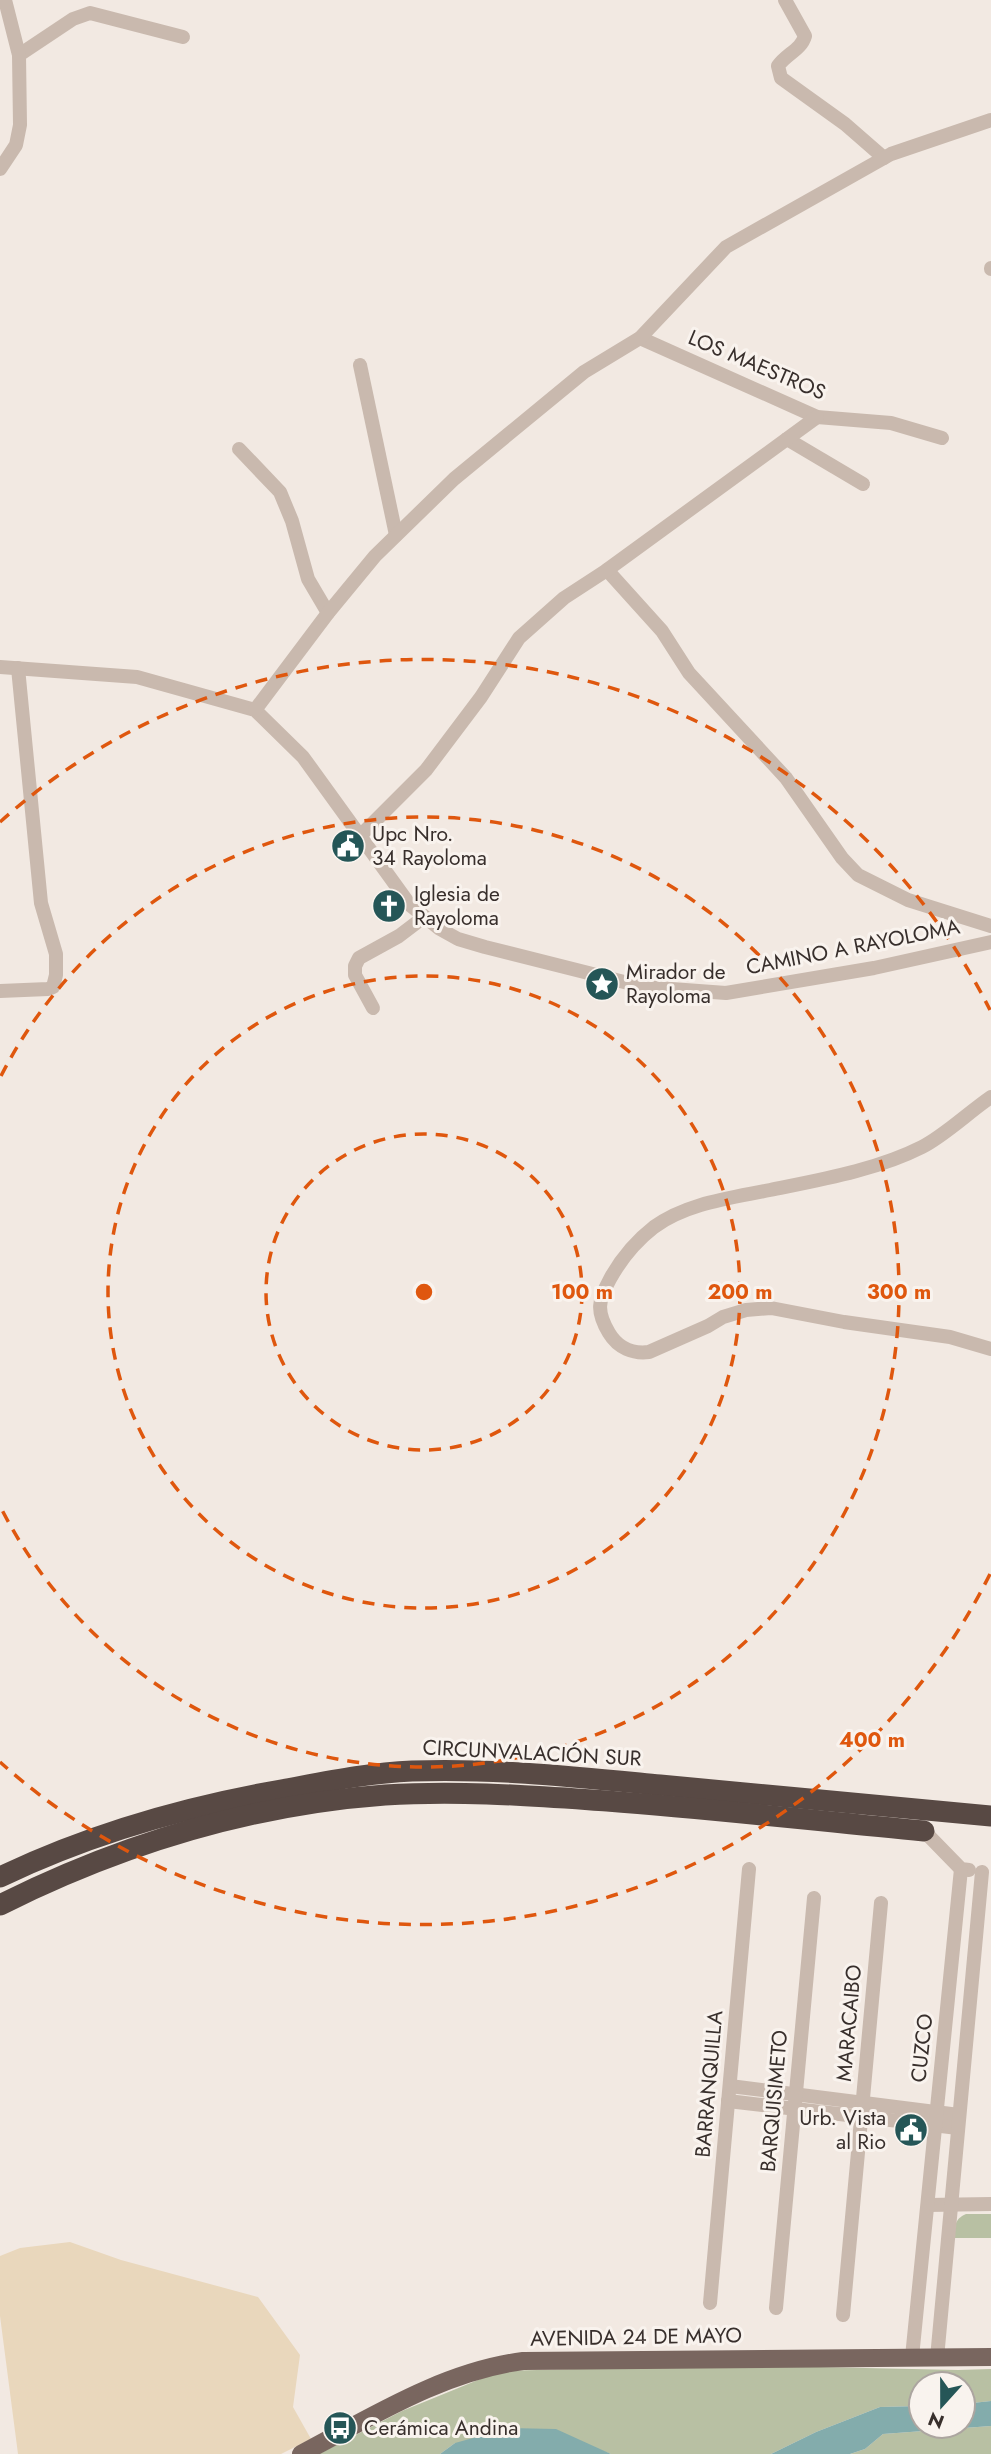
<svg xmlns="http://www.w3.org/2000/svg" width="991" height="2454" viewBox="0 0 991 2454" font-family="Jost,sans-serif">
<rect width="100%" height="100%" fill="#f2e9e2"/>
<g fill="#b8c0a3">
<path d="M 966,2214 L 991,2214 L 991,2238 L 954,2238 C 955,2227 954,2219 966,2214 Z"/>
<path d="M 731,2365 L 958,2370 L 991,2369 L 991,2401 L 963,2404 L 963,2384 L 921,2384 L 921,2406 L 880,2407 L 816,2432 L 771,2454 L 611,2454 L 591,2447 L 455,2443 L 440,2454 L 319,2454 L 402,2411 L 500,2371 Z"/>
<path d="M 991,2426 L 991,2454 L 850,2454 L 865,2449 L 883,2434 Z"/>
</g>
<path fill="#e9d7bc" d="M 70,2242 L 121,2260 L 258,2297 L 300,2355 L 293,2407 L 311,2439 L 281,2454 L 18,2454 L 0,2316 L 0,2256 L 20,2248 Z"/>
<g fill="#83acac">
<path d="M 991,2401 L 991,2426 L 883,2434 L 865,2449 L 850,2454 L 771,2454 L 816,2432 L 880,2407 L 921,2406 L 921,2426 L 963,2426 L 963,2404 Z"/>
<path d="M 509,2428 L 556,2429 L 611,2454 L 440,2454 L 455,2443 Z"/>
</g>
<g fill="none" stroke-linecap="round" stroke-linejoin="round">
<g stroke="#c9b9ae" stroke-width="14">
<path d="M 785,0 L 805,36 C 801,50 786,54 778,66 L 781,78 L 845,124 L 884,158"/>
<path d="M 19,55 L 73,19 L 90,13 L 183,37"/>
<path d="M 0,169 L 16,145 L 20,125 L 19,55 L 5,0"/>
<path d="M 991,268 L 991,269"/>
<path d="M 640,338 L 817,417 L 891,423 L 942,438"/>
<path d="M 360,365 L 396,535"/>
<path d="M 787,439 L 863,484"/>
<path d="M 239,449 L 280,492 L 292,521 L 308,579 L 328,613"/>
<path d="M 607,570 L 662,631 L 689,673 L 786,778 L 842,858 L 858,875 L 908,900 L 991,926"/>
<path d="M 0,667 L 137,677 L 255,710 L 303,757 L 410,905 L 440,929 L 458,939 L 485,947 L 644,987 L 726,993 L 874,968 L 991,942"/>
<path d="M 255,710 L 328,613 L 375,556 L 454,479 L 584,372 L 640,338 L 726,247 L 891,154 L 991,120"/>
<path d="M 361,835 L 426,770 L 481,697 L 519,638 L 564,598 L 607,570 L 817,417"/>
<path d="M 0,991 L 48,989 L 53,987 L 56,975 L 56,954 L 41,903 L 18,668"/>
<path d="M 373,1008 L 355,975 L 355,966 L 359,958 L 399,936 L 424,917"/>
<path d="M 991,1097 C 969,1112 944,1136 922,1147 C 877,1170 819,1180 770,1190 C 731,1198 687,1203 654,1227 C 636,1241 621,1259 610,1279 C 598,1301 596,1311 609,1333 C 618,1348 633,1354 649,1352 L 708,1326 L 723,1317 L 746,1310 L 771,1308 L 844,1322 L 950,1337 L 991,1349"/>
<path d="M 924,1831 L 961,1869 L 969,1870"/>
<path d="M 730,2086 L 959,2115"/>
<path d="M 728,2101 L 958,2128"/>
<path d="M 928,2205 L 991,2204"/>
<path d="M 710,2303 L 749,1869"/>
<path d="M 776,2308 L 814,1898"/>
<path d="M 843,2315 L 881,1903"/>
<path d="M 912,2357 L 961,1869"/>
<path d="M 937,2358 L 982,1872"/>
</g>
<path stroke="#79665f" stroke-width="18" d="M 301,2454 C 371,2417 444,2371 523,2361 L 991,2357"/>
<g stroke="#584944" stroke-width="21">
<path d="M 0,1877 C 90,1834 183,1807 281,1790 C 325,1782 367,1773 412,1771 C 495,1768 577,1777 660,1785 C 770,1795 881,1806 991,1816"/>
<path d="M 0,1905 C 122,1844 248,1805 385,1795 C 459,1790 533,1796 607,1801 C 713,1809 818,1821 924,1831"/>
</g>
</g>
<g fill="none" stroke="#df570e" stroke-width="3.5" stroke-dasharray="12 9">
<circle cx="424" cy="1292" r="158"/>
<circle cx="424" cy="1292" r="316"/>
<path d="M1 1076A475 475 0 1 1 1 1508"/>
<path d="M990 1574A633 633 0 0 1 0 1762M0 822A633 633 0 0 1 990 1010"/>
</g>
<defs>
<g id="civic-disc" transform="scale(1.75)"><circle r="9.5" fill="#255657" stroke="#f9f3ee"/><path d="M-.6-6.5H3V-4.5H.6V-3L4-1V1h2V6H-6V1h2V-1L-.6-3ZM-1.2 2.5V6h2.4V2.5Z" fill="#fff"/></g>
<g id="church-disc" transform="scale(1.75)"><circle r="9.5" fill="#255657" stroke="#f9f3ee"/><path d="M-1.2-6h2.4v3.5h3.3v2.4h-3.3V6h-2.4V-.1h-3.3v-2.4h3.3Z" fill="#fff"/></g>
<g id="sight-disc" transform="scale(1.75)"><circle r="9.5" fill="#255657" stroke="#f9f3ee"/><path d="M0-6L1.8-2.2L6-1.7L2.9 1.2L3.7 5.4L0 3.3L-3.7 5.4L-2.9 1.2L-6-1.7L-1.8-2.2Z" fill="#fff"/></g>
<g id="bus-disc" transform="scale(1.75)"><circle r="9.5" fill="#255657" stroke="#f9f3ee"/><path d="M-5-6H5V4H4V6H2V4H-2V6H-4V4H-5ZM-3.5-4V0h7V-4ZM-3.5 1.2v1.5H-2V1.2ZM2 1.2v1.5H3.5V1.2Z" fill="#fff"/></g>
</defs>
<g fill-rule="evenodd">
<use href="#civic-disc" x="348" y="846"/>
<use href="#church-disc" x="389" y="906"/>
<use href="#sight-disc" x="602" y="984"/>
<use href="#civic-disc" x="911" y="2130"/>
<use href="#bus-disc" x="340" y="2428"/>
</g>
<g text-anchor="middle" stroke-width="6" stroke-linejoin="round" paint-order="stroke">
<g font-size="21" fill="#382f2c" stroke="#f9f3ee">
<text transform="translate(757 365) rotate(23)" y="7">LOS MAESTROS</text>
<text transform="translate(853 947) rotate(-11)" y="7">CAMINO A RAYOLOMA</text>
<text transform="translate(532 1753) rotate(3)" y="7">CIRCUNVALACIÓN SUR</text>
<text transform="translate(849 2023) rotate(-85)" y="7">MARACAIBO</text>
<text transform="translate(922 2048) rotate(-84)" y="7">CUZCO</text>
<text transform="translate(709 2084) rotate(-85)" y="7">BARRANQUILLA</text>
<text transform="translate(774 2101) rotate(-85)" y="7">BARQUISIMETO</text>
<text transform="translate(636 2337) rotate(-1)" y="7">AVENIDA 24 DE MAYO</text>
</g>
<g font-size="21" fill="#382f2c" stroke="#f9f3ee" text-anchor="start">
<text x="372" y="841">Upc Nro.<tspan x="372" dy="24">34 Rayoloma</tspan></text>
<text x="414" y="901">Iglesia de<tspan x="414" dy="24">Rayoloma</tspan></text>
<text x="626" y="979">Mirador de<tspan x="626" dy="24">Rayoloma</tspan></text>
<text x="886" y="2125" text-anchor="end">Urb. Vista<tspan x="886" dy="24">al Rio</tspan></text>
<text x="364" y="2435">Cerámica Andina</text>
</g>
</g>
<circle cx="424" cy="1292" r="10" fill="#df570e" stroke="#f9f3ee" stroke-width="3.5"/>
<g font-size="21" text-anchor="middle" font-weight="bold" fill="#df570e" stroke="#f9f3ee" stroke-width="6" stroke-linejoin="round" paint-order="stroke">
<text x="582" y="1299">100 m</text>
<text x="740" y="1299">200 m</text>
<text x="899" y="1299">300 m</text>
<text x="872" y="1747">400 m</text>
</g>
<g transform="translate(942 2405) rotate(201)"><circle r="33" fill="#f9f3ee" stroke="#aca5a0" stroke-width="2"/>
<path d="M0-5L12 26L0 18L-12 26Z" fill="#255657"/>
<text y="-10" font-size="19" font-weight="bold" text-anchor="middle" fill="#382f2c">N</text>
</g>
</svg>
